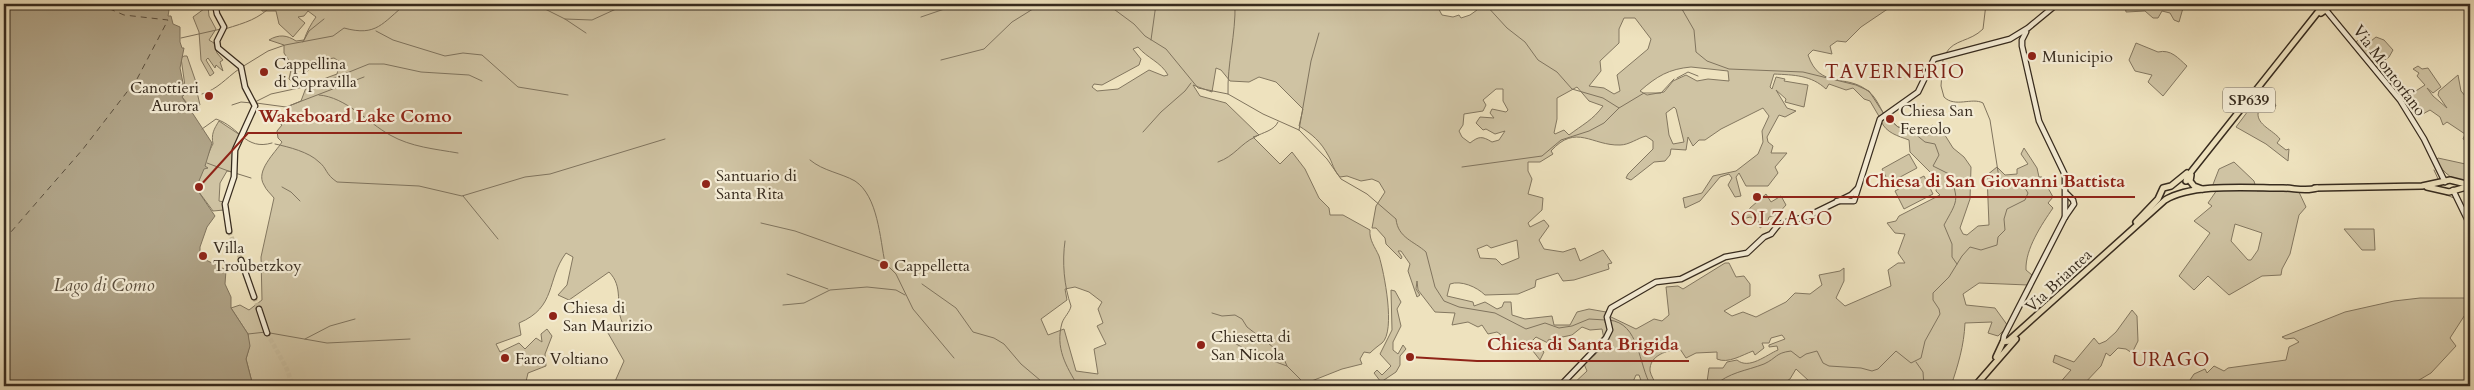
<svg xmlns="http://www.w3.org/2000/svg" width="2474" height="390" viewBox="0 0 2474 390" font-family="Cardo,serif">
<rect width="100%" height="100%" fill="#eee2be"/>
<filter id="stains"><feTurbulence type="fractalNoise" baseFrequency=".004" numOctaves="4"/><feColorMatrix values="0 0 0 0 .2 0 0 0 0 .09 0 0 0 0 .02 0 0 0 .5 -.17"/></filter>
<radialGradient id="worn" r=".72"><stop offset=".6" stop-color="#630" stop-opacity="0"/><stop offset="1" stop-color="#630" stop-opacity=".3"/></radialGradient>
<g fill="#cfc3a3" stroke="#837760" fill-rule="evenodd">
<path d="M 263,4 L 1436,4 L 1442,15 L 1453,17 L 1459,15 L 1461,18 L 1470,15 L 1477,10 L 1475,4 L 1895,4 L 1861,27 L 1846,42 L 1837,41 L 1830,46 L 1832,54 L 1813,50 L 1808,55 C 1820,90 1846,73 1868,91 C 1876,97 1879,106 1884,114 L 1880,118 L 1870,101 L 1864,99 L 1853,88 L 1846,90 L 1829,84 L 1826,89 C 1811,75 1794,75 1774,74 L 1770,87 L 1772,89 L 1776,77 L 1785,79 L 1784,81 L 1808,85 L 1804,107 L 1785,102 L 1786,99 L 1776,90 L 1787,108 L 1796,111 L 1785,117 L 1779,115 L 1767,137 L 1768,142 L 1773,146 L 1771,153 L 1787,153 L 1775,167 L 1778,173 L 1768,186 L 1746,186 L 1739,173 L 1736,177 L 1741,196 L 1735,197 L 1728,185 L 1732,178 L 1729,174 L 1720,177 L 1700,201 L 1685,208 L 1683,198 L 1702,193 L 1713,176 L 1736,171 L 1758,154 L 1763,142 L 1762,131 L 1769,116 L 1763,108 L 1721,129 L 1705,140 L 1699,140 L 1693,146 L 1688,137 L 1686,150 L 1671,149 L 1670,155 L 1665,161 L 1654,162 L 1631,180 L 1626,178 L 1628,174 L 1653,149 L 1653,141 L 1646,136 C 1638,138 1629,145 1620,145 C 1592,146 1576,123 1551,151 L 1553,154 L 1540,162 L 1528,162 L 1528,171 L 1532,179 L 1528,194 L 1543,198 L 1542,210 L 1528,223 L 1530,227 L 1544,220 L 1549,226 L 1539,240 L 1544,249 L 1563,252 L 1575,248 L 1580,261 L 1603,250 L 1612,263 L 1608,264 L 1609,269 L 1574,280 L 1563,281 L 1558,273 L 1536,280 L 1535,287 L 1518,294 L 1485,295 C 1477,287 1461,280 1450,284 L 1447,296 L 1473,302 L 1474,306 L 1485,302 L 1497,309 L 1502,307 L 1504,302 L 1511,302 L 1512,315 L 1525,319 L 1552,316 L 1554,325 L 1570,325 L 1577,312 L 1589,309 L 1606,312 L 1605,322 L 1608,329 L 1604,339 L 1602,329 L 1590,330 L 1582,327 L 1572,335 L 1548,340 L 1548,343 L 1536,337 L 1532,341 L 1544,352 L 1540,360 L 1529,346 C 1517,346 1505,348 1500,334 L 1497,332 L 1488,334 L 1482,325 L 1478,327 L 1468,322 L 1452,325 L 1455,313 L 1435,312 L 1418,290 L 1417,281 L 1416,289 L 1420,295 L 1417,297 L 1408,271 L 1410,264 L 1401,251 L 1398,251 L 1402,257 L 1401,259 L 1386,244 L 1385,238 L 1376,228 L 1372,228 L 1376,206 L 1385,192 L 1379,182 L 1372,179 L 1361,181 L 1347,176 L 1340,177 C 1333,170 1333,163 1328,155 C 1321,142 1312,134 1299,126 L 1303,109 L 1276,82 L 1259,77 L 1249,82 L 1230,81 L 1221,70 L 1216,68 L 1212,92 L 1193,85 L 1200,96 L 1226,103 L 1259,135 L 1253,137 L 1280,164 L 1292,152 L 1305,169 L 1319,198 L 1329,208 L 1330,215 L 1343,215 L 1370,230 C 1369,240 1375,247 1379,256 C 1384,272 1396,331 1382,343 C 1378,346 1374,349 1370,353 L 1364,352 L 1360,359 L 1362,364 L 1342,369 L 1299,386 L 613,386 L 624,361 L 604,326 L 622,322 C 615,305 624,287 609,272 L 569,300 L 558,295 L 567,285 L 573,257 L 566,253 C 546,280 557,307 519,323 L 521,335 L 496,344 L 500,352 L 519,343 L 525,349 L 536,338 L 542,342 L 541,334 L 547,329 L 552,336 L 545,354 L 546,366 L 528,373 L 525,386 L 253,386 L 246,359 L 249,348 L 248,334 L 231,308 L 240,305 L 249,310 L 262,300 L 261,257 L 274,198 C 271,194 266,190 264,185 C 255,171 275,153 282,142 L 278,138 L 277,131 L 282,125 L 278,122 L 286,116 L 289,106 L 301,101 L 307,85 L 337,74 L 340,62 L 334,58 L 328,59 L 322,56 L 314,62 L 308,71 L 300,66 L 293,69 L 294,77 L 296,79 L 299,78 L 303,82 L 299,88 L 289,79 L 292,65 L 284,53 L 284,45 L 269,40 C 279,34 287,35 296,41 L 304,40 C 307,31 311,24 316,17 L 308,11 L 304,16 L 298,17 L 305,23 L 293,37 L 279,24 L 276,11 L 262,11 L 261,8 L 265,5 ZM 1624,18 L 1635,18 L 1651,39 L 1648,49 L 1617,75 L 1620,91 L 1614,94 L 1604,88 L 1589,86 L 1601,71 L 1600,61 L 1619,43 L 1619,29 ZM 1138,47 C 1147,58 1161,62 1168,75 L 1164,76 L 1149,70 L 1118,89 L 1097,91 L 1092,87 L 1094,84 L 1102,85 L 1139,65 L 1141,59 L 1133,49 ZM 1691,67 L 1728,71 L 1729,81 L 1708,79 L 1697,81 L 1686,75 L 1673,81 L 1664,92 L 1647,95 L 1640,91 C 1657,76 1669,69 1691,67 ZM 1577,87 L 1589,101 L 1603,106 C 1593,120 1582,125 1569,135 L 1564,130 L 1555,134 L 1554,133 L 1557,119 L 1557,98 ZM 1496,89 L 1503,89 L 1503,101 L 1508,110 L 1506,112 L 1492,109 L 1490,113 L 1494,118 L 1480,117 L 1476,123 L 1483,130 L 1486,129 L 1495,134 L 1505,131 L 1499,140 L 1492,142 C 1482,136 1479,136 1470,143 L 1462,137 L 1459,131 L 1463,125 L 1464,114 L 1483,111 L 1486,105 L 1483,100 ZM 1674,107 L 1676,109 L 1684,142 L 1673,144 L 1669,135 L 1666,113 ZM 1517,240 L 1519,258 L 1502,265 L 1496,259 L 1480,258 L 1477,249 L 1487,245 L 1491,248 ZM 1075,287 L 1089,292 L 1102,302 L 1098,309 L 1103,323 L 1097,326 L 1106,344 L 1094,349 L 1098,374 L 1076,371 L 1064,329 L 1048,335 L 1041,319 L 1067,300 L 1065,289 Z"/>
<path d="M 2099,4 L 2177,4 L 2176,7 L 2183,8 L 2179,22 L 2174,20 L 2170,13 L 2162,11 L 2158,18 L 2153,18 L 2145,11 L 2126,12 L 2125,6 L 2106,7 Z"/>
<path d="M 208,6 L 209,16 L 216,29 L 209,40 L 214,43 L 217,53 L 223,60 L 220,62 L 223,71 L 216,65 L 215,68 L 208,58 L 206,60 L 214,73 L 210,76 L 201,60 L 199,32 L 193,17 Z"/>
<path d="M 2376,37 L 2384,40 L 2393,50 L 2389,57 L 2379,64 L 2370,61 L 2355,43 L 2360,38 L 2366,45 Z"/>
<path d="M 2136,43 L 2158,52 C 2171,49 2178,58 2187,66 L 2163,96 L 2148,82 L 2152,75 L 2135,71 L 2129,60 Z"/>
<path d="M 184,56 L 187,56 L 199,91 L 197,92 L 200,105 L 191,108 L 182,97 L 186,93 L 181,58 Z"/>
<path d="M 2418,66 L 2422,69 L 2428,68 L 2439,84 L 2441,87 L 2433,93 L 2427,88 L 2433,96 L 2447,108 L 2438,95 L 2439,91 L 2458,75 L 2461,91 L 2466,97 L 2470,95 L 2470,139 L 2468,139 L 2470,143 L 2463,139 L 2465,134 L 2447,122 L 2443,125 L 2440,117 L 2430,110 L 2421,115 L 2408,96 L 2425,85 L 2417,76 L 2419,73 L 2413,69 Z"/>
<path d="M 2267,102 L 2274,102 L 2276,106 L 2258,113 C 2257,125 2273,130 2280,139 L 2277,143 L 2286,150 L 2289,149 L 2288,161 L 2266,144 L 2236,127 L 2254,103 Z"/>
<path d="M 1885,115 L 1898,127 L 1929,135 L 1932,125 L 1943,132 L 1953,148 L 1964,157 L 1971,167 L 1970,199 L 1960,228 L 1963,234 L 1967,235 L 1978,226 L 1989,225 L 1987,175 L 1997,167 L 2005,175 L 2017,174 L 2017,169 L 2028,164 L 2021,154 L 2024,148 L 2037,168 L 2039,177 L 2042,177 L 2053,197 L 2048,203 L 2053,208 C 2042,224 2025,249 2026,270 L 2032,275 L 2028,285 L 1979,283 L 1963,294 L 1966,305 L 1995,308 L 2008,326 L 1998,336 L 1988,333 L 1992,322 L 1965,323 C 1964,346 1958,365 1951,386 L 1810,386 L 1809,381 L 1796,369 L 1790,379 L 1778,386 L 1698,386 L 1707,382 L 1709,368 L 1723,368 L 1727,362 L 1737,360 C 1749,370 1766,355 1778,350 L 1777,346 L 1769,347 L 1769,345 L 1785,339 L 1782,335 L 1771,338 L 1769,343 L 1762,343 L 1764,348 L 1755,355 L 1753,351 C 1742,355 1728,364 1717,359 L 1717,352 L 1696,353 L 1686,358 L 1680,349 C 1668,350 1649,355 1650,371 C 1651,376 1655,381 1656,386 L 1643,386 L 1639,375 L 1636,375 L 1631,386 L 1571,386 L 1587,371 L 1584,364 C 1603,349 1610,341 1609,316 L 1636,329 L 1654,319 L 1662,321 L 1669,315 L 1666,287 L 1678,286 L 1683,289 L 1725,263 L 1729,263 L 1736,277 L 1744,276 L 1750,284 L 1750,296 L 1724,311 L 1732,316 L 1743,312 L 1756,317 L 1786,302 L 1795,293 L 1810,294 L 1822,285 L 1819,275 L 1840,271 L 1844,268 L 1844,281 L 1836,298 L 1845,306 L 1891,286 L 1888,270 L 1898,263 L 1905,263 L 1898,253 L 1905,234 L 1895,233 L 1887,223 L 1896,221 L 1899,216 L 1940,195 L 1936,191 L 1937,179 L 1910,152 L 1909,140 C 1898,136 1886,133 1881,121 Z"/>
<path d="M 248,118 L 235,147 L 234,172 L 227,171 L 220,183 L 219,201 L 224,202 L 224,210 L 213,211 L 196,188 C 198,180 210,148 213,144 C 211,134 214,129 219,121 L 240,135 Z"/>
<path d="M 1909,154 L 1917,168 L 1889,183 L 1882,169 Z"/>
<path d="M 2438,158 L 2470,165 L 2470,183 C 2452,180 2445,175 2436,160 Z"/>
<path d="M 2234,162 L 2254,181 L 2257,191 L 2298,190 L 2306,207 L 2299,215 L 2290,254 L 2282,269 L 2281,275 L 2262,276 L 2229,295 L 2208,276 L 2194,290 L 2179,276 L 2210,233 L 2194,221 L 2212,206 L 2208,203 L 2219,187 L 2212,187 L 2219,169 ZM 2235,224 L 2262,233 L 2258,250 L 2251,260 L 2248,260 L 2231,241 Z"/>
<path d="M 1924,176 L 1933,194 L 1904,209 L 1895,191 Z"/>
<path d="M 1766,194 L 1771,202 L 1781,196 L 1786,205 L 1777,215 L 1769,217 L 1767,223 L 1760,228 L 1758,221 L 1750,217 L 1743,219 L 1750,208 Z"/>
<path d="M 2344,229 L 2374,229 L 2375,250 L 2362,250 Z"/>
<path d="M 1391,290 L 1395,291 L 1401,302 L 1397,309 L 1401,326 L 1393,342 L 1393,350 L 1398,354 L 1403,345 L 1406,349 L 1400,356 L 1400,365 L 1396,372 L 1381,382 L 1374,373 L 1377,370 L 1382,375 L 1391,366 L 1380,354 L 1392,330 Z"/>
<path d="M 2420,298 L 2467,298 L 2470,299 L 2470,307 L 2450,338 L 2456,346 L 2431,373 L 2409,386 L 2186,386 L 2194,374 L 2205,369 L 2207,373 L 2214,366 L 2224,371 L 2228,368 L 2286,360 L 2289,347 L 2299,342 L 2294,338 L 2286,339 L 2282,337 L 2345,312 L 2394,301 Z"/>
<path d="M 2132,310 L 2137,316 L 2138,341 L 2132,353 L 2126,349 L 2118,348 L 2110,356 L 2106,353 L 2101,366 L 2082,386 L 2057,386 L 2071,370 L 2053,362 L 2055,355 L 2074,362 L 2094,338 L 2099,344 L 2106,341 L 2116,332 Z"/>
</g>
<path fill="#b0a488" stroke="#80745e" d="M 4,4 L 170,4 L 168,16 L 171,16 L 173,24 L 180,27 L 180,42 L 182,48 L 184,48 L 180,68 L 185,93 L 182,97 L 212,143 L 205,166 L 208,168 L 204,169 L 196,188 L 215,216 L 207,227 L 200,247 L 200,257 L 226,270 L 225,284 L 231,297 L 231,308 L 248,334 L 250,346 L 246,359 L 253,386 L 4,386 Z"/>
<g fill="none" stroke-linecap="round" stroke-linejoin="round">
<g stroke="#80745e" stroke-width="1">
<path d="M 535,4 L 565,19 L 586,33"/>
<path d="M 1107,4 L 1134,24 L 1145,36 L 1166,49 L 1198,88 L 1228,94 L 1263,114 L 1299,130 L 1327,159 L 1341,179 L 1367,194 L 1396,219 C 1398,238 1414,241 1426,252 L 1435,287 L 1444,301 L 1459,307 L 1495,313 L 1526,329 L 1545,323 L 1559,328 L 1572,326 L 1589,319 L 1605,320"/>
<path d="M 1485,4 L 1507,28 L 1525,42 L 1538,60 L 1557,72 L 1572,89 L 1603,98 L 1619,108 L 1644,93 L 1661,93 L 1674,79"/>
<path d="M 1679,4 L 1694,30 L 1696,52 L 1707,61 L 1729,69 L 1803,72 L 1856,85 L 1869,91 L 1884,114"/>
<path d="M 921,17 L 959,4"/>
<path d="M 565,19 L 592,20 L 627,4"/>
<path d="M 225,29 C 247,22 257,20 274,4"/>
<path d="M 376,31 L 393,40 L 445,56 L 463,53 L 482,55 L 518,87 L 568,95"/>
<path d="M 181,38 L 221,29"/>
<path d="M 1151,40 L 1156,4"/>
<path d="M 303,42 L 309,31 L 324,19"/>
<path d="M 1946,53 C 1954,39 1970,42 1983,29 L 1986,4"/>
<path d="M 941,60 L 984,49 L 1012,22 L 1041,4"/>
<path d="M 242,67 L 268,51 L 285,45 L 333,36 L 344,28 C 377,37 382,23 406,4"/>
<path d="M 1677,78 L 1688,72 L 1698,76"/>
<path d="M 202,94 C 218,89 225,79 239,69"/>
<path d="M 1228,94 C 1227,64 1236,34 1235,4"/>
<path d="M 319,95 C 346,97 368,123 390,135 C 411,147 435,149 458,153"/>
<path d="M 255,102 L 271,94 L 322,83 L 369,64 L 384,64 L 421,72 L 469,75 L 482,81"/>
<path d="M 256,103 L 286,107 L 364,77"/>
<path d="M 232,105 L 241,102 L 252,103"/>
<path d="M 1887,117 L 1898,127 L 1909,129 L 1925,142 L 1935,144 L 1939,155 L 1933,166 L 1949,174 C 1960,201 1957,201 1944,225 L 1952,244 L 1952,257 L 1957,264"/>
<path d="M 202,129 L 216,119 C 240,127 245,151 272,143"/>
<path d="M 1299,130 L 1311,61 L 1319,33"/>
<path d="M 1143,132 L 1161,112 L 1185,91 L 1191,83"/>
<path d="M 275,144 C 289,147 309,152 319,162 C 327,168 325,174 337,182 L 419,186 L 462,196 L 525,177 L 550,174 L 665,139"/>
<path d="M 810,160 C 823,171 841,173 855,181 C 878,196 880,239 885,263"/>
<path d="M 1218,162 C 1235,156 1240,144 1255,137 C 1263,132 1274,131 1278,122"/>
<path d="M 207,163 L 231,172"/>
<path d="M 1462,167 L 1542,156 L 1561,140 L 1589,131 L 1604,123 L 1619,108"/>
<path d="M 2434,170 L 2439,181"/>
<path d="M 235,173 L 251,178"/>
<path d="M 282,187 L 291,192 L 300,201"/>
<path d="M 2444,194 L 2454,198"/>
<path d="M 463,196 L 498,239"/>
<path d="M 761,223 L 795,231 L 885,263 L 896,274 L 913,309 L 954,358"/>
<path d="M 1065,241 C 1062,262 1064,286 1071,306 C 1070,312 1064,317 1062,323 C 1055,348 1066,366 1078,386"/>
<path d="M 787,274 L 828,289"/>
<path d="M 922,284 L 956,308 L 973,332 L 994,338 L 1004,344 L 1021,364 L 1047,386"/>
<path d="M 783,305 L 804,303 L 830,290 L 867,287 L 896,290 L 905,295"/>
<path d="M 1212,313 L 1222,316 L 1235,315 L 1242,319 L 1247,327 L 1282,354 L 1287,366"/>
<path d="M 1609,320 C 1640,323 1638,364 1651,386"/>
<path d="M 270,333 L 327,343 L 410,339"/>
<path d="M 248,334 L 266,332"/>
<path d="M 305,339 L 330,326 L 355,319"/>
<path d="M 1236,344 L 1259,356 L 1287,366 L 1305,384"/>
<path d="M 1916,362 L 1923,372 L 1924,386"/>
<path d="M 473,386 L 483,385"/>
<path d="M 1307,386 L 1308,386"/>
<path d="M 1714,386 C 1729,372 1746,371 1764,364 C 1777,358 1775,353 1791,351 L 1800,358 L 1806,354 L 1817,351 L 1823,363 L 1829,366 L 1861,368 L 1872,371 L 1878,369 L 1896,351 L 1911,363 L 1921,358 L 1925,341 L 1940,314 L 1939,309 L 1933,300 L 1933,293 L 1949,277 L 1962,256 L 1970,247 L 1981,250 L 1997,245 L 1998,237 L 2005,230 L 2004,219 L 2007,209 L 2025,200 L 2028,193 L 2023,185 L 1999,178 L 1990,120 L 1983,103 C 1972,97 1955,108 1944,97 L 1941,86 L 1943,59"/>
</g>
<path stroke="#5b4f3e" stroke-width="1" stroke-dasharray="6 5" stroke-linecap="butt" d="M 4,240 L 83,149 L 137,79 L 168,20 L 124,15 L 98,4"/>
<g stroke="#c9bd9e" stroke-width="4.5" stroke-dasharray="4.5 2" stroke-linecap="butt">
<path d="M 229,231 L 241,260"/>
<path d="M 254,297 L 259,309"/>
<path d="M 267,333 L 286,367 L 293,386"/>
</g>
<g stroke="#372b1e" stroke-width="7">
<g id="secondary">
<path d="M 215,4 L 217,14 L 224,27 L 217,41 L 218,48 L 241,67 L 245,87 L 255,106 L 235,150 L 234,177 L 225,204 L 229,231"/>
<path d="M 2325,9 L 2400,100 L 2424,139 L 2445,182"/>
<path d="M 2026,32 L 2022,40 L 2022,46 L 2039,121 L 2065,175 L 2065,217"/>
<path d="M 2453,190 L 2470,225"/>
<path d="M 1837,201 L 1854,201 L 1880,119 L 1918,92 L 1934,59 L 2010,39 L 2028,28 L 2057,4"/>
<path d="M 241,260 L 254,297"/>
<path d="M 259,309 L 267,333"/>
<path d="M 2003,342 L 2004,336 L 2065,217 L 2074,204 L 2073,200 L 2067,194"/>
<path d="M 1560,386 L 1606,338 L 1610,330 L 1607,317 L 1611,308 L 1656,282 L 1681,279 L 1725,257 L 1747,253 L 1764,237 L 1771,234 L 1779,224 L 1808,216 L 1851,195 L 1857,189"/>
</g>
</g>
<g stroke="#372b1e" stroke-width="8">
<g id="primary">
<path d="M 2321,13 L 2328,8 L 2329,4"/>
<path d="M 2191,175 L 2190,181 L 2194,186 L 2202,189"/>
<path d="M 2186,181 L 2187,177 L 2322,7"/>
<path d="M 2427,187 L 2449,192 L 2470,186"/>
<path d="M 2315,188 L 2422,186 L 2450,180 L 2470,185"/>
<path d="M 2136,222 L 2158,199 L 2163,188 L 2171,186 L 2187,173"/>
<path d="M 2008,341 L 2165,200 C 2193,183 2249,188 2283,188 C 2294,188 2306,192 2317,188"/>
<path d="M 1996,357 L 2003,342 L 2008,341"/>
<path d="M 1975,386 L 2016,339"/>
</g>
</g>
<use href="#secondary" stroke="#f4ecd5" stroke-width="4.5"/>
<use href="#primary" stroke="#eee2be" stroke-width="5"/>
</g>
<g fill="#8f2418" stroke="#f4ecd5" stroke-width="2">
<circle cx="2032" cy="56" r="5"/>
<circle cx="264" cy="72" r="5"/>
<circle cx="209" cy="96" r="5"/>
<circle cx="1890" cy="119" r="5"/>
<circle cx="706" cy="184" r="5"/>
<circle cx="203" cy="256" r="5"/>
<circle cx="884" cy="265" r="5"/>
<circle cx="553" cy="316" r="5"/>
<circle cx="1201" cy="345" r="5"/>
<circle cx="505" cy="358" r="5"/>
</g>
<g text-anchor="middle" stroke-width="4.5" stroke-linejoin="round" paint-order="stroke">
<rect fill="#f4ecd5" stroke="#706555" stroke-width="1" x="2223" y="87.5" width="52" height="25" rx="4"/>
<g font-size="15" font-weight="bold" fill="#372b1e">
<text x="2249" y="105">SP639</text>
</g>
<g font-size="16" fill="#372b1e" stroke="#f4ecd5" text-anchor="start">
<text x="2042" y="62">Municipio</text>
<text x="274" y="69">Cappellina<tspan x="274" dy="18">di Sopravilla</tspan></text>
<text x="199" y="93" text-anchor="end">Canottieri<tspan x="199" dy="18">Aurora</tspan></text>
<text x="1900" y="116">Chiesa San<tspan x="1900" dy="18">Fereolo</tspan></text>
<text x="716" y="181">Santuario di<tspan x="716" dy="18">Santa Rita</tspan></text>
<text x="213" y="253">Villa<tspan x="213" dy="18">Troubetzkoy</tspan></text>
<text x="894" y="271">Cappelletta</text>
<text x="563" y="313">Chiesa di<tspan x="563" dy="18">San Maurizio</tspan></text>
<text x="1211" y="342">Chiesetta di<tspan x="1211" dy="18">San Nicola</tspan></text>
<text x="515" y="364">Faro Voltiano</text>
</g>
<g font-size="16" fill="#372b1e" stroke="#f4ecd5">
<text transform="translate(2390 70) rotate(53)" y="6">Via Montorfano</text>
<text transform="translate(2058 280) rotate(-43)" y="6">Via Briantea</text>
</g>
<g font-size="18" font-style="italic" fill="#5b4f3e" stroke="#f4ecd5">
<text x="104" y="291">Lago di Como</text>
</g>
<g font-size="19" letter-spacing="1" fill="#7a1f14" stroke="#f4ecd5">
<text x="1895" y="78">TAVERNERIO</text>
<text x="1782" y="225">SOLZAGO</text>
<text x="2171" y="366">URAGO</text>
</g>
</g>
<path fill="none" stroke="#8f2418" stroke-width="2" d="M199 187L248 133H462M1757 197L1855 197H2135M1410 357L1477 361H1689"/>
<g fill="#8f2418" stroke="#f4ecd5" stroke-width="2">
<circle cx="199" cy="187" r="5"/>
<circle cx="1757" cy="197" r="5"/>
<circle cx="1410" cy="357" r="5"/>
</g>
<g font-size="18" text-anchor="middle" font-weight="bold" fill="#8f2418" stroke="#f4ecd5" stroke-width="4.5" stroke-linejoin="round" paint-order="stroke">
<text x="355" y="122">Wakeboard Lake Como</text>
<text x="1995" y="187">Chiesa di San Giovanni Battista</text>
<text x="1583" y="350">Chiesa di Santa Brigida</text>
</g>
<rect width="2474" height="390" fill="none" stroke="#eee2be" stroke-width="20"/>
<rect x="5" y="5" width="2464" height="380" fill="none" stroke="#372b1e" stroke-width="2.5"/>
<rect x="10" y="10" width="2454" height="370" fill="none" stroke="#372b1e"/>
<rect width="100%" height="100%" filter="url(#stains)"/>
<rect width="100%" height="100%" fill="url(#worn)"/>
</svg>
